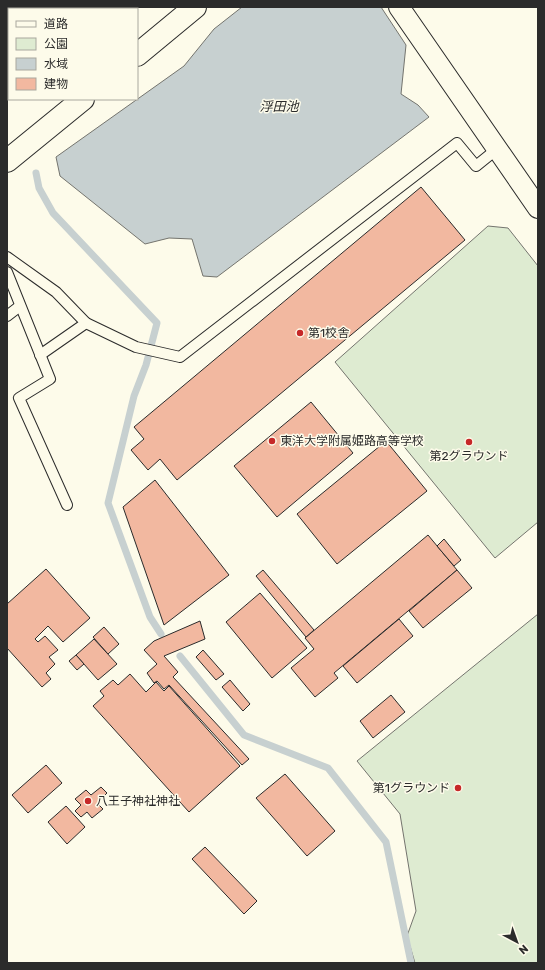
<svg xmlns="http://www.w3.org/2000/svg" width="545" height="970" viewBox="0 0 545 970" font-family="Rubik,'Noto Sans JP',sans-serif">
<rect width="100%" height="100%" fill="#fdfbea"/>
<g fill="#deebd1" stroke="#74746e">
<path d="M 488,226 L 508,228 L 538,266 L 538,522 L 495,558 L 335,362 Z"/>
<path d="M 538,614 L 538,963 L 415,963 L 407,936 L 416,911 L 400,814 L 357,761 Z"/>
</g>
<path fill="#c7d0d0" stroke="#74746e" d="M 242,7 L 381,7 L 406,45 L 401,94 L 418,105 L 429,117 L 217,277 L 203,276 L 192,239 L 169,238 L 145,244 L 60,176 L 56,157 L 184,66 L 214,29 Z"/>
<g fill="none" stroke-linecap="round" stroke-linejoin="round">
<g stroke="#c7d0d0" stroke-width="7">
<path d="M 36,173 L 39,188 L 53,213 L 157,323 L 146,365 L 134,396 L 108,503 L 150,617 L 161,634"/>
<path d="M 180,656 L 244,735 L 328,768 L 386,842 L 411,963"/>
</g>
</g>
<g fill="#f2b8a0" stroke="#2b2b2b">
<path d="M 421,187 L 465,240 L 177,480 L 160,459 L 148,470 L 131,450 L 144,439 L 134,427 Z"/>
<path d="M 311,402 L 353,453 L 277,517 L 234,466 Z"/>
<path d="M 386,441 L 427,491 L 337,564 L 297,514 Z"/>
<path d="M 155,480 L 229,575 L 164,625 L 123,507 Z"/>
<path d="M 428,535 L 457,570 L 334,673 L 338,678 L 315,697 L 291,668 L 314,649 L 305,638 Z"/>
<path d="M 444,539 L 461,560 L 454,566 L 437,546 Z"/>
<path d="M 46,569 L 90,618 L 63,642 L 48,626 L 35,639 L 38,642 L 45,636 L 58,650 L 49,657 L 55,664 L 46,673 L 51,679 L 42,687 L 7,648 L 7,604 Z"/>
<path d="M 263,570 L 314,630 L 306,637 L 256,576 Z"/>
<path d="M 457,570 L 472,588 L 423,628 L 409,611 Z"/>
<path d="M 260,593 L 307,648 L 272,678 L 226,622 Z"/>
<path d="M 399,619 L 413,636 L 357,683 L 343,666 Z"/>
<path d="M 200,621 L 205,639 L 164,656 L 178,672 L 173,677 L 249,759 L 242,765 L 169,685 L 164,689 L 157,681 L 154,683 L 147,673 L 157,664 L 144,650 L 154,641 Z"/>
<path d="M 104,627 L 119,644 L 108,654 L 93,637 Z"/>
<path d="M 94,639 L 117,664 L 98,680 L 76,655 Z"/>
<path d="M 203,650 L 224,674 L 216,680 L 196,657 Z"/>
<path d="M 76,655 L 84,664 L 77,670 L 69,661 Z"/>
<path d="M 130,674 L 146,692 L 156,682 L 164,691 L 169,686 L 240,766 L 189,812 L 93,706 L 104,696 L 100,691 L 113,680 L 118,685 Z"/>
<path d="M 230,680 L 250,704 L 243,711 L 222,687 Z"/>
<path d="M 391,695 L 405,712 L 373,738 L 360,721 Z"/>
<path d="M 46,765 L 62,783 L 28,813 L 12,795 Z"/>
<path d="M 285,774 L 335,831 L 307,856 L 256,798 Z"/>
<path d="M 101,787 L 107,793 L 97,803 L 103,809 L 92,818 L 87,812 L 81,817 L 75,811 L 81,805 L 75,799 L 86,790 L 91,795 Z"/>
<path d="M 66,806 L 85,827 L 67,844 L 48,822 Z"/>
<path d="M 205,847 L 257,901 L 244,914 L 192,859 Z"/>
</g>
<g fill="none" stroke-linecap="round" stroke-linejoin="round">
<g stroke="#2b2b2b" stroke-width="12">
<g id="lane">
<path d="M 7,257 L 56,292 L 86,323 L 136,347 L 180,357 L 457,143 L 476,166 L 497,149"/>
<path d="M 7,272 L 50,379 L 19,398 L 67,505"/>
<path d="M 7,316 L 20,306"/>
<path d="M 40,355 L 86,323"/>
</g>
</g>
<g stroke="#2b2b2b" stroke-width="22">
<path id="street" d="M 399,7 L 538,208"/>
</g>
<g stroke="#2b2b2b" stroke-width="24">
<g id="secondary">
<path d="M 137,55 L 195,7"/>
<path d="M 7,161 L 83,99"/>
</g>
</g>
<use href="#lane" stroke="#fdfbea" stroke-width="10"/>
<use href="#street" stroke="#fdfbea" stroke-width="20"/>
<use href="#secondary" stroke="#fdfbea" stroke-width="22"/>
</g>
<g fill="#c62828" stroke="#fdfbea" stroke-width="1.5">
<circle cx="300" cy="333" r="4"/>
<circle cx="272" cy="441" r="4"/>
<circle cx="469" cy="442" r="4"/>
<circle cx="458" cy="788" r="4"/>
<circle cx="88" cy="801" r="4"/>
</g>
<g text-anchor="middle" stroke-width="3" stroke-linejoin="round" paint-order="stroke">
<g font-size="12" fill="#2b2b2b" stroke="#fdfbea" text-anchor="start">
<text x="308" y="337">第1校舎</text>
<text x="280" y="445">東洋大学附属姫路高等学校</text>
<text x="469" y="460" text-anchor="middle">第2グラウンド</text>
<text x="450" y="792" text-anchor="end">第1グラウンド</text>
<text x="96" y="805">八王子神社神社</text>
</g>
<g font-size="13" font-style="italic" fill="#2b2b2b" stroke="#fdfbea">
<text x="279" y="111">浮田池</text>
</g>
</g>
<rect width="545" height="970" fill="none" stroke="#2b2b2b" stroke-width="16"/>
<rect x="8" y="8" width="130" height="92" fill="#fdfbea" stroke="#a9a89e"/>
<rect x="16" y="21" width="20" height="6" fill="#fdfbea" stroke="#a9a89e"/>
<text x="44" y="28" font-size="12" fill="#2b2b2b">道路</text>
<rect x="16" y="38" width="20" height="12" fill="#deebd1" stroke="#a9a89e"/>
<text x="44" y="48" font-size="12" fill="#2b2b2b">公園</text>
<rect x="16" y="58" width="20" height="12" fill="#c7d0d0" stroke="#a9a89e"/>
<text x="44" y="68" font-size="12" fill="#2b2b2b">水域</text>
<rect x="16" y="78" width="20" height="12" fill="#f2b8a0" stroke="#a9a89e"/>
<text x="44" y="88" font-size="12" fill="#2b2b2b">建物</text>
<g transform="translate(517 942) rotate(139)" stroke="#fdfbea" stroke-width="3" paint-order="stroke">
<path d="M0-3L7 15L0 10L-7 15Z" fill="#2b2b2b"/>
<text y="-6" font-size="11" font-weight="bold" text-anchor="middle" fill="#2b2b2b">N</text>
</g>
</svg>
